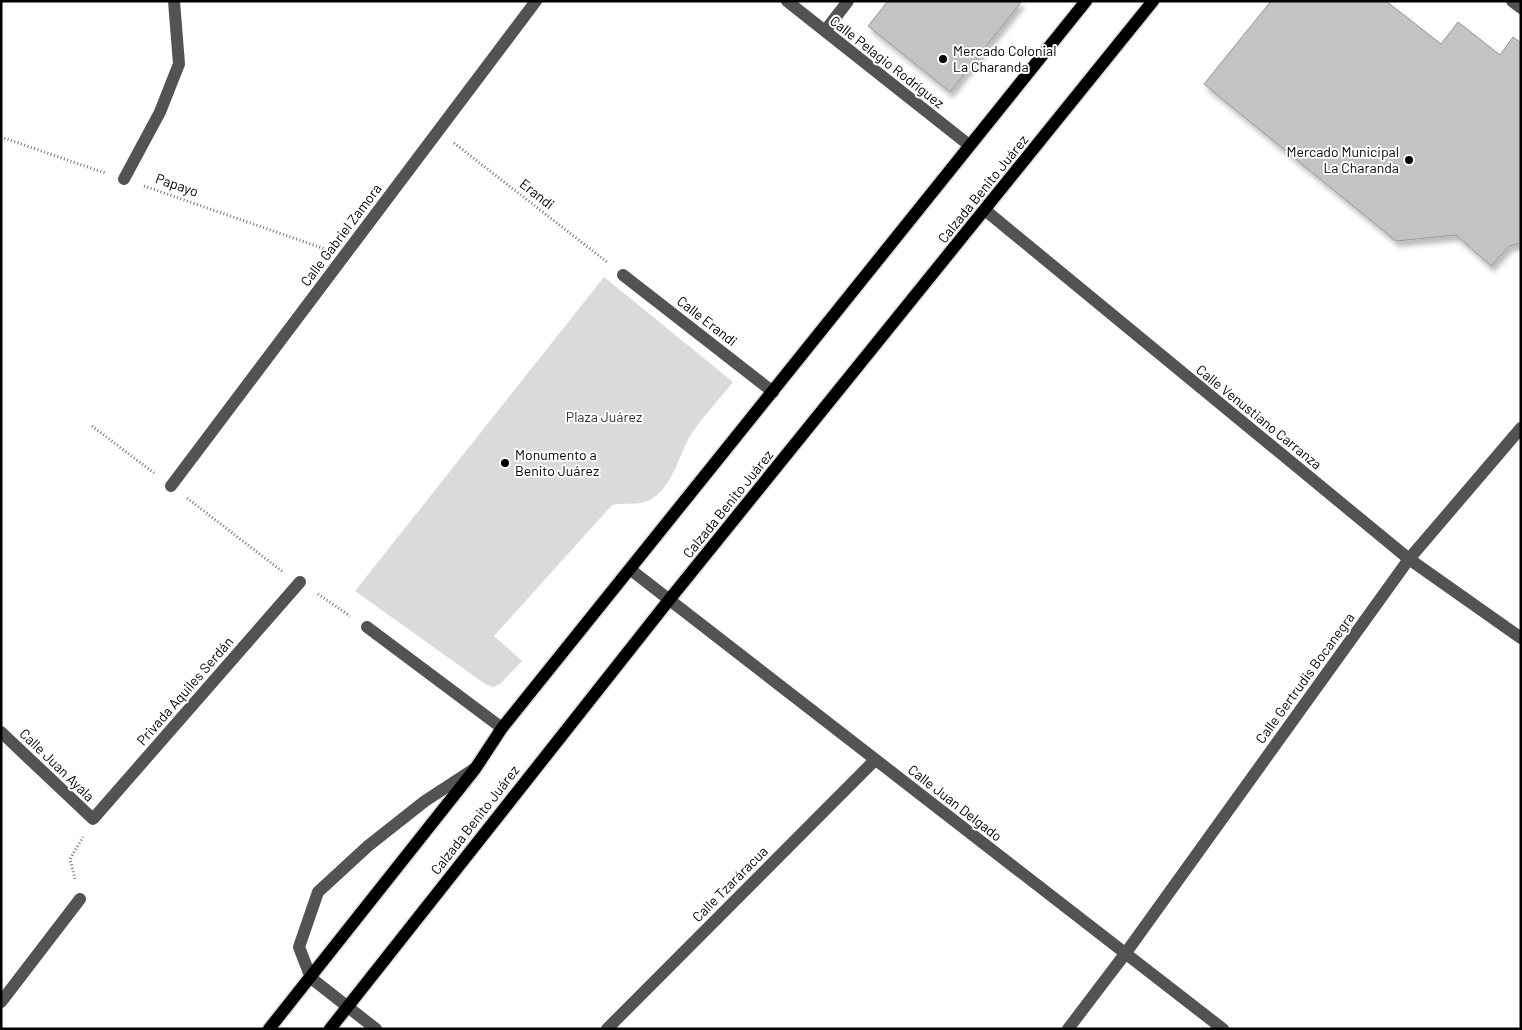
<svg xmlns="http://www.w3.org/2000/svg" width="1522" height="1030" viewBox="0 0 1522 1030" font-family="Barlow,sans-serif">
<defs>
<filter id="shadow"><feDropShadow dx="3" dy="5.5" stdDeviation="2.5" flood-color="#0004"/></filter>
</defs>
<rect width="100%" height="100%" fill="#fff"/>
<path fill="#dadada" d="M 604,277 L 733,382 C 719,400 702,417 690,436 C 678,457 673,487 650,500 C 639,506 624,502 612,505 L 494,636 L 522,661 L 500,684 L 493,687 L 485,684 L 355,591 Z"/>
<g fill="#c3c3c3" stroke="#979797" filter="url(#shadow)">
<path d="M 888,1 L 1022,1 L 950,92 L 868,26 Z"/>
<path d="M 1271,1 L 1386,1 L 1441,44 L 1458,22 L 1500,55 L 1513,37 L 1521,43 L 1521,243 L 1509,246 L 1491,266 L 1456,235 L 1396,241 L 1204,84 Z"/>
</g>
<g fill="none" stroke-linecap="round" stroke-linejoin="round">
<g stroke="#dbdbdb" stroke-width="15">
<g id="major">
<path d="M 269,1029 L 475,769 L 502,728 L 1086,1"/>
<path d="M 330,1029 L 669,600 L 1153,1"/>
</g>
</g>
<g stroke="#757575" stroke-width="3" stroke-dasharray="1 2.5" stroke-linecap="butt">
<path d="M 1,137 L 105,173"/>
<path d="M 454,143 L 607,262"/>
<path d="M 144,186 L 325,249"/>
<path d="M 92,426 L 154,473"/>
<path d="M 187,498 L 283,572"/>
<path d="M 318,594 L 350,616"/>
<path d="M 75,879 L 70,859 L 83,837"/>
</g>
<g stroke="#535353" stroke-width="12">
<path d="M 787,1 L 969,145"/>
<path d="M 1512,1 L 1521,8"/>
<path d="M 825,31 L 848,1"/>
<path d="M 124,179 L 160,112 L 179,64 L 174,1"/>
<path d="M 985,210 L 1409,559 L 1521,638"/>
<path d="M 623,275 L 773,392"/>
<path d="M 171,486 L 536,1"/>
<path d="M 631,570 L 1223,1029"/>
<path d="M 367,627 L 502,728"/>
<path d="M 1,732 L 93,819 L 300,582"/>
<path d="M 1,1002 L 80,899"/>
<path d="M 376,1029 L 311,978 L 299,947 L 318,892 L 368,846 L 425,801 L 474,769"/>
<path d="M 607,1029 L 875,760"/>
<path d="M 1068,1029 L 1125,954 L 1409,559 L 1521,428"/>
</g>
<use href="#major" stroke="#000" stroke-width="12"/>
</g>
<g fill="#000" stroke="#fff" stroke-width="2">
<circle cx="943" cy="59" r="5"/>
<circle cx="1409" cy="160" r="5"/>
<circle cx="505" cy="463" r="5"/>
</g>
<g text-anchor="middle" stroke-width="4" stroke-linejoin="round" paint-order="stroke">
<g font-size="14" fill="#000" stroke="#fff" text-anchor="start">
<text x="953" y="56">Mercado Colonial<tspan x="953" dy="16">La Charanda</tspan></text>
<text x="1399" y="157" text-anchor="end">Mercado Municipal<tspan x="1399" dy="16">La Charanda</tspan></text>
<text x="515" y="460">Monumento a<tspan x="515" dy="16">Benito Juárez</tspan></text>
</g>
<g font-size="14" fill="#000" stroke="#fff">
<text transform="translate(887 62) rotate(38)" y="5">Calle Pelagio Rodríguez</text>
<text transform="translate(177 185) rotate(19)" y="5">Papayo</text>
<text transform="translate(983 189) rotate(-51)" y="5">Calzada Benito Juárez</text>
<text transform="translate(537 194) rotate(38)" y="5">Erandi</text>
<text transform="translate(341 235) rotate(-53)" y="5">Calle Gabriel Zamora</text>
<text transform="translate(707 321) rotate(38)" y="5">Calle Erandi</text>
<text transform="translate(1259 417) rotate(39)" y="5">Calle Venustiano Carranza</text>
<text transform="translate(728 504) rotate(-51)" y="5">Calzada Benito Juárez</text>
<text transform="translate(1305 678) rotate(-54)" y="5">Calle Gertrudis Bocanegra</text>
<text transform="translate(185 691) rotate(-49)" y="5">Privada Aquiles Serdán</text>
<text transform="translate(57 765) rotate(44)" y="5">Calle Juan Ayala</text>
<text transform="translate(955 803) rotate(38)" y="5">Calle Juan Delgado</text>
<text transform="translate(475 820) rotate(-52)" y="5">Calzada Benito Juárez</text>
<text transform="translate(730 884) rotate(-45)" y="5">Calle Tzaráracua</text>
</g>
<g font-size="14" fill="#313131" stroke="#fff">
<text x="604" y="422">Plaza Juárez</text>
</g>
</g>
<rect width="1522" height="1030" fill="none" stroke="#000000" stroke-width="5"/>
</svg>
